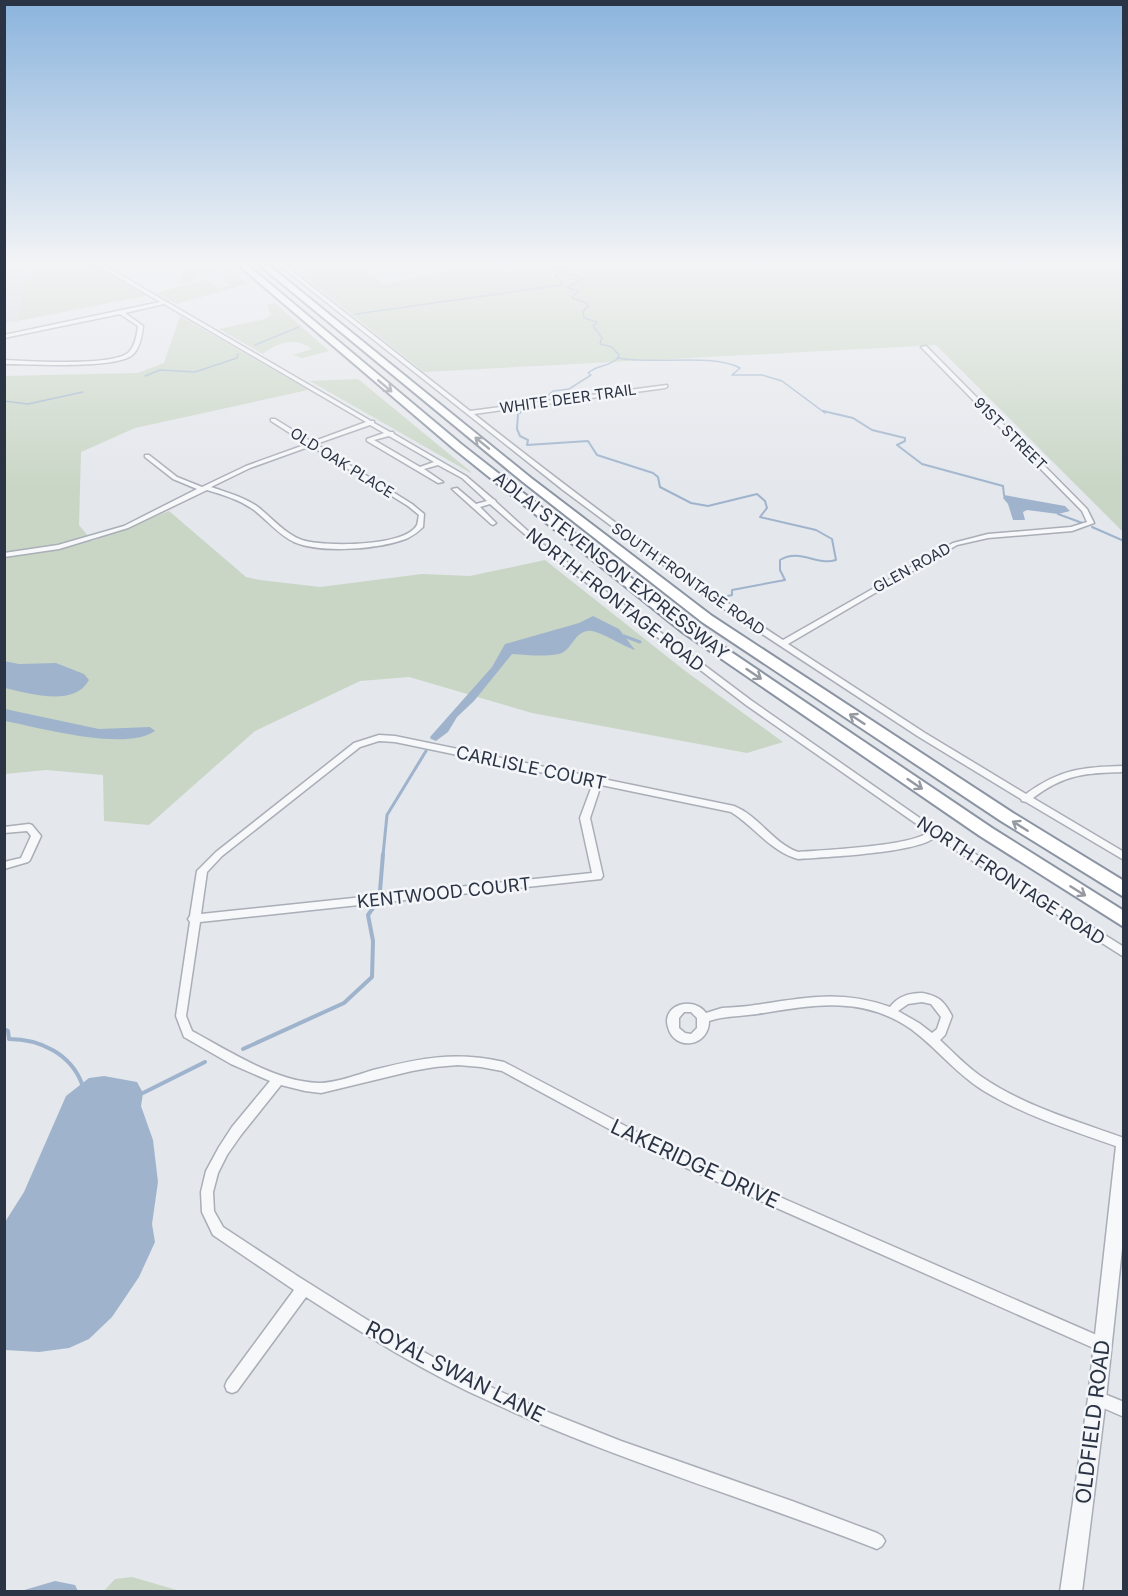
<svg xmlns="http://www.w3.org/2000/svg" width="1128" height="1596" viewBox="0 0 1128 1596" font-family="Inter,sans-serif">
<rect width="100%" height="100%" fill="#e4e7ec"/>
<path fill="#d2d6de" d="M 5,263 L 29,263 L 17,321 L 5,323 Z"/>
<g fill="#c9d6c5">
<path d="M 29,263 L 91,263 L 146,296 L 17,321 Z"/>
<path d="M 149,263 L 210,263 L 214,272 C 203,272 192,283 180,285 L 182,273 L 168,265 L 150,268 Z"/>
<path d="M 220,263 L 224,263 L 247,284 L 177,304 L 156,293 L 206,279 L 219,288 L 229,286 L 224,280 L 225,271 Z"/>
<path d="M 287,263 L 355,263 L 384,284 L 484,263 L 1123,263 L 1123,532 L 936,345 L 424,372 Z"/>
<path d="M 275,303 L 329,351 L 302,358 L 293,355 L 312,349 C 296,337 278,342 263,354 L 219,329 L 265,319 L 271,315 L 267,305 Z"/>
<path d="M 180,316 L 308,390 L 135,428 L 81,452 L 79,525 L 92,541 L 169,511 L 246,577 L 260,580 L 320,587 L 422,574 L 470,576 L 545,560 L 684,670 L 783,742 L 747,753 L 532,713 L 409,677 L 360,681 L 255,731 L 149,825 L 104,821 L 103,775 L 46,770 L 5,774 L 4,376 L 138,373 L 164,363 Z"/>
<path d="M 358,379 L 471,472 L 471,473 L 310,381 Z"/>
<path d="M 132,1577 L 180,1591 L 104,1591 L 115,1579 Z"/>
</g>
<g fill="#9fb4cc">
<path d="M 1004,495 L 1065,506 L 1070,511 L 1058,514 L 1027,510 L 1023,512 L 1025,520 L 1013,520 L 1008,504 L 1003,498 Z"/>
<path d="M 593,616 L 619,629 L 635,650 C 623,646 603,633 592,631 C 574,629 573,651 559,654 C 543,657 528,655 512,654 L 474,701 L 457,717 L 448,732 L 436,741 L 431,739 L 430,737 L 492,667 L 505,644 L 579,623 Z"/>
<path d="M 4,661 L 19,664 L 56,663 L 84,674 L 89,680 C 74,708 28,693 5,688 Z"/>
<path d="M 5,709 L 99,729 L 150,727 L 155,731 C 125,752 38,727 5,721 Z"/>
<path d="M 104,1076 L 137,1082 L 143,1093 L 141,1106 L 153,1140 L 158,1182 L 152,1224 L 155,1242 L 139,1277 L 112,1317 L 89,1339 L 69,1348 L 39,1352 L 5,1350 L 5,1222 L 24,1192 L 66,1096 L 89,1078 Z"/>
<path d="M 55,1581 L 75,1585 L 78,1591 L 21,1591 Z"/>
</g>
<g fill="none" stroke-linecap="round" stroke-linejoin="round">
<g stroke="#9fb4cc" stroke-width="1.5">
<path d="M 559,272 L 584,278 L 567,287 L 578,291 L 572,298 L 587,303 L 588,307 L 583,311 L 584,318 L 597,322 L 593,326 L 602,338 L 600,344 L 612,347 L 619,355 L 618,358"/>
<path d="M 356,314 L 561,285 L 561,281 L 555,276 L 559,272 L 553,263"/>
<path d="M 255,345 L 299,327"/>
<path d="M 618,358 C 654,365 711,353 740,368 L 732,375 L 762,375 L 782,381 L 825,413"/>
<path d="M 145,376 L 160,370 L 195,372 L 237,358 L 238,354"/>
<path d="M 545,398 L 553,391 L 569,389 L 591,375 L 588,373 C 597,365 609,367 618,358"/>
<path d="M 4,401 L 28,404 L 83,392"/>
<path d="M 520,413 L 527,408"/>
</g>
<g stroke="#9fb4cc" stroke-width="2">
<path d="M 522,411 L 518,414 L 517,429 L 520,436 L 528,440 L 527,445 L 588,441 L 597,455 L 653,473 L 658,477 L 660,487 L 691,503 L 708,506 L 757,494 L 765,501 L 767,508 L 760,517 L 816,530 L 832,539 L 836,560 C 816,566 800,548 780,560 L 780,570 L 785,580 L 732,590 L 732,595 L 728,596"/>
<path d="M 823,411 L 853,418 L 872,430 L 905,438 L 905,441 L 897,445 L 922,464 L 1003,486 L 1004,495"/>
<path d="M 1058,514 L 1085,524"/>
<path d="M 1092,527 L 1124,541"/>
</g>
<g stroke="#9fb4cc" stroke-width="3">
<path d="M 624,636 L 640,642"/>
<path d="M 383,855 L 387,815 L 426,751"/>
</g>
<g stroke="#9fb4cc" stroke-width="4">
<path d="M 380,891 L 383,854"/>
<path d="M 4,1029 L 8,1031 L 9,1039 C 40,1039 71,1054 82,1084"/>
<path d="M 243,1049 L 344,1003 L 372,977 L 373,941 L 368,915 L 373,908"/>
<path d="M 143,1093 L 205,1062"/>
</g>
<g stroke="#a9aeb7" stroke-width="3">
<g id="minor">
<path d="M 94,263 L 100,263 L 371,421 L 374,421 L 374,423 L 390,432 L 393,432 L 394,434 L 466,476 L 493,499 L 495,500 L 496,502 L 540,542 L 752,701 L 937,830 L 1124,947 L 1124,957 L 935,837 C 919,853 825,857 798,859 C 770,851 755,827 731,812 L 601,785 L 590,818 L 603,876 L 601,879 L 200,922 L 186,1016 L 192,1031 C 229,1051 276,1082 319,1083 C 335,1083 357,1075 373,1070 C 421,1058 454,1051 504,1062 L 667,1148 L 1108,1340 L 1110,1345 L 1108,1350 L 1103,1352 L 1098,1350 L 659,1156 L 502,1071 L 481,1067 L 458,1065 L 435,1067 L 412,1071 L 321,1093 L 305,1091 L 281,1085 L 241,1135 L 227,1155 L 218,1173 L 213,1192 L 214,1211 L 223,1227 L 299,1277 L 377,1326 L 458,1371 L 499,1391 L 540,1409 L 621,1441 L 792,1501 L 877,1533 L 882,1536 L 885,1541 L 882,1546 L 877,1549 C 749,1499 616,1460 491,1402 C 426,1373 365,1335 306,1297 L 237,1391 L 232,1393 L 227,1391 L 225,1386 L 227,1381 L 294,1290 L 213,1235 L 202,1212 L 201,1192 L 206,1171 L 219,1147 L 232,1127 L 270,1081 L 231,1064 L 184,1037 L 176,1016 L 190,922 L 188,919 L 190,916 L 197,871 L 216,852 L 354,743 L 379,735 L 395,736 L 734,806 C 759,816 773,843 798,852 C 823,850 914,846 928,832 L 746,705 L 536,544 L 490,504 L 480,507 L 496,523 L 493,525 L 491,524 L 452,489 L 457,488 L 476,504 L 487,501 L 462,478 L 438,465 L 424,469 L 443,482 L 438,483 L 367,441 L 367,439 L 384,433 L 370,425 L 316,444 L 412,504 L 424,514 L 423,527 C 419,531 414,535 408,538 C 381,549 322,554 294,542 C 279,535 267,520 254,510 C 240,500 224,495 207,490 L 128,528 L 59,549 L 4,557 L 4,553 L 58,545 L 124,526 L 197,489 L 173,479 L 145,457 L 145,455 L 149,455 L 177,477 L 202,487 L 246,466 L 307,444 L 271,421 L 271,419 L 275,419 L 312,442 L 366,422 L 164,304 L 125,313 L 143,326 C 142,335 140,350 131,356 C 111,369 31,364 4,364 L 4,360 C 28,361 113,367 129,352 C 135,346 137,335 138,326 L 120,314 L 4,338 L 4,335 L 160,302 ZM 389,436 L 434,462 L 420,467 L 374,440 ZM 311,446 L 408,506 L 419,515 C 418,519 418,522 417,525 C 406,547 323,547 302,540 C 285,534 272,518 258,507 C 244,497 228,493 211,487 L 250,468 ZM 379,741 L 395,742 L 593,783 L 580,818 L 592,873 L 201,914 L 207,872 L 222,856 L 360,747 Z"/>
<path d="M 277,263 L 282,263 L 470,411 L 667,385 L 667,387 L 665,388 L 474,414 C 574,493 676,570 783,640 L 953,543 L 988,534 L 1071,527 L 1087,522 L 1082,511 L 921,347 L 926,346 L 1087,509 L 1094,523 L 1072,531 L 988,538 L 957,545 L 788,644 L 925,733 L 1026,794 C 1060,769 1083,767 1124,766 L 1124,772 C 1085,773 1065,774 1033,798 L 1124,852 L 1124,860 L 1026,802 L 1022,801 L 1021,799 L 919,737 L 715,603 L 563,490 Z"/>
<path d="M 29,824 L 32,825 L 41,836 L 30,860 L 28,862 L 4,869 L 4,862 L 21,858 L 31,836 L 27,831 L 4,833 L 4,827 Z"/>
<path d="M 922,993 C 939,996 944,1001 952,1016 L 945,1035 L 940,1040 C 954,1053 967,1067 982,1077 C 1024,1106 1076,1121 1124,1138 L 1124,1149 C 1077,1132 1027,1117 984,1091 C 956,1074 937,1048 911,1029 C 862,995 812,1005 757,1014 C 743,1016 729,1016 716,1019 L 709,1021 C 709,1047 674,1052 668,1027 C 661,1005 693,995 706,1013 L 722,1008 C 733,1007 744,1007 755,1005 C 804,998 840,989 890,1007 C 898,996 909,993 922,993 ZM 922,1002 L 931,1004 L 941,1017 L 937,1029 L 932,1033 L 919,1023 L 898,1011 L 908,1004 ZM 684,1012 L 691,1012 L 697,1018 L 697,1028 L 691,1034 L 685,1033 L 679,1028 L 679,1018 Z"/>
<path d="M 1097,1391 L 1124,1402 L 1124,1417 L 1092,1403 L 1090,1398 L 1092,1393 Z"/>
</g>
</g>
<g stroke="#a9aeb7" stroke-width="3">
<path id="tertiary" d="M 1124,1139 L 1124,1230 L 1106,1398 L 1082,1592 L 1060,1592 L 1088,1398 L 1116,1146 L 1118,1141 Z"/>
</g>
<g stroke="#8b94a3" stroke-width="4">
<g id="motorway">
<path d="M 236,263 L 245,263 L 461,444 L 691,625 L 992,828 L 1124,911 L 1124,927 L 980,836 L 681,631 L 453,448 Z"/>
<path d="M 257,263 L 266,263 L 531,478 L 712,616 L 1013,813 L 1124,881 L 1124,897 L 1001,821 L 702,622 L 523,482 Z"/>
</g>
</g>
<use href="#minor" fill="#f7f8fa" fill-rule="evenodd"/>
<use href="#tertiary" fill="#f7f8fa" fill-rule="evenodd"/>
<use href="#motorway" fill="#fff" fill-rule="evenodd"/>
</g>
<defs><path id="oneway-shaft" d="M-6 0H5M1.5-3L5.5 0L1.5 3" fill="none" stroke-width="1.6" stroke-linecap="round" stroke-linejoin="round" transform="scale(1.5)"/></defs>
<g stroke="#959aa2">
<use href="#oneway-shaft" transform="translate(385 386) rotate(40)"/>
<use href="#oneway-shaft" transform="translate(482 443) rotate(-141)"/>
<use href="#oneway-shaft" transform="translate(754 674) rotate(34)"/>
<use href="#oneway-shaft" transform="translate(857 719) rotate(-147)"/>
<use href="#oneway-shaft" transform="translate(915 784) rotate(34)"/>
<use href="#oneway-shaft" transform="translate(1020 826) rotate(-148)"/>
<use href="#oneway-shaft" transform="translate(1078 891) rotate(32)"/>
</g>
<linearGradient id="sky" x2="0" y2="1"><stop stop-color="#8bb4dd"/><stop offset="0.54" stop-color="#f3f4f6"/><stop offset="1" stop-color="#f3f4f6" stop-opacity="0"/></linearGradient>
<rect width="1128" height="487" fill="url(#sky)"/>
<g text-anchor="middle" stroke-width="5" stroke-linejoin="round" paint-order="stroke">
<g font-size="15" fill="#2b3445" stroke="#f4f6f9">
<text transform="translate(568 399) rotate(-8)" y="5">WHITE DEER TRAIL</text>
<text transform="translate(1010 434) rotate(45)" y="5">91ST STREET</text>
<text transform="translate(342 463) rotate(32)" y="5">OLD OAK PLACE</text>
<text transform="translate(912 568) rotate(-29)" y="5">GLEN ROAD</text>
<text transform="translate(688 579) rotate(35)" y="5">SOUTH FRONTAGE ROAD</text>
</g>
<g font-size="18" fill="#2b3445" stroke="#f4f6f9">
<text transform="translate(611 566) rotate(38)" y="6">ADLAI STEVENSON EXPRESSWAY</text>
<text transform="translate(615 600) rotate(38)" y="6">NORTH FRONTAGE ROAD</text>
<text transform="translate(531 768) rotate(12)" y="6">CARLISLE COURT</text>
<text transform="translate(1011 881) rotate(33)" y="6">NORTH FRONTAGE ROAD</text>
<text transform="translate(444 893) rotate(-6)" y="6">KENTWOOD COURT</text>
</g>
<g font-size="21" fill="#2b3445" stroke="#f4f6f9">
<text transform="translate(695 1164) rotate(25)" y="7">LAKERIDGE DRIVE</text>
<text transform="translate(455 1372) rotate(27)" y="7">ROYAL SWAN LANE</text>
<text transform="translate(1093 1422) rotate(-83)" y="7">OLDFIELD ROAD</text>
</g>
</g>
<rect width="1128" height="1596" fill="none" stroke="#2b3445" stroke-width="12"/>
</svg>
